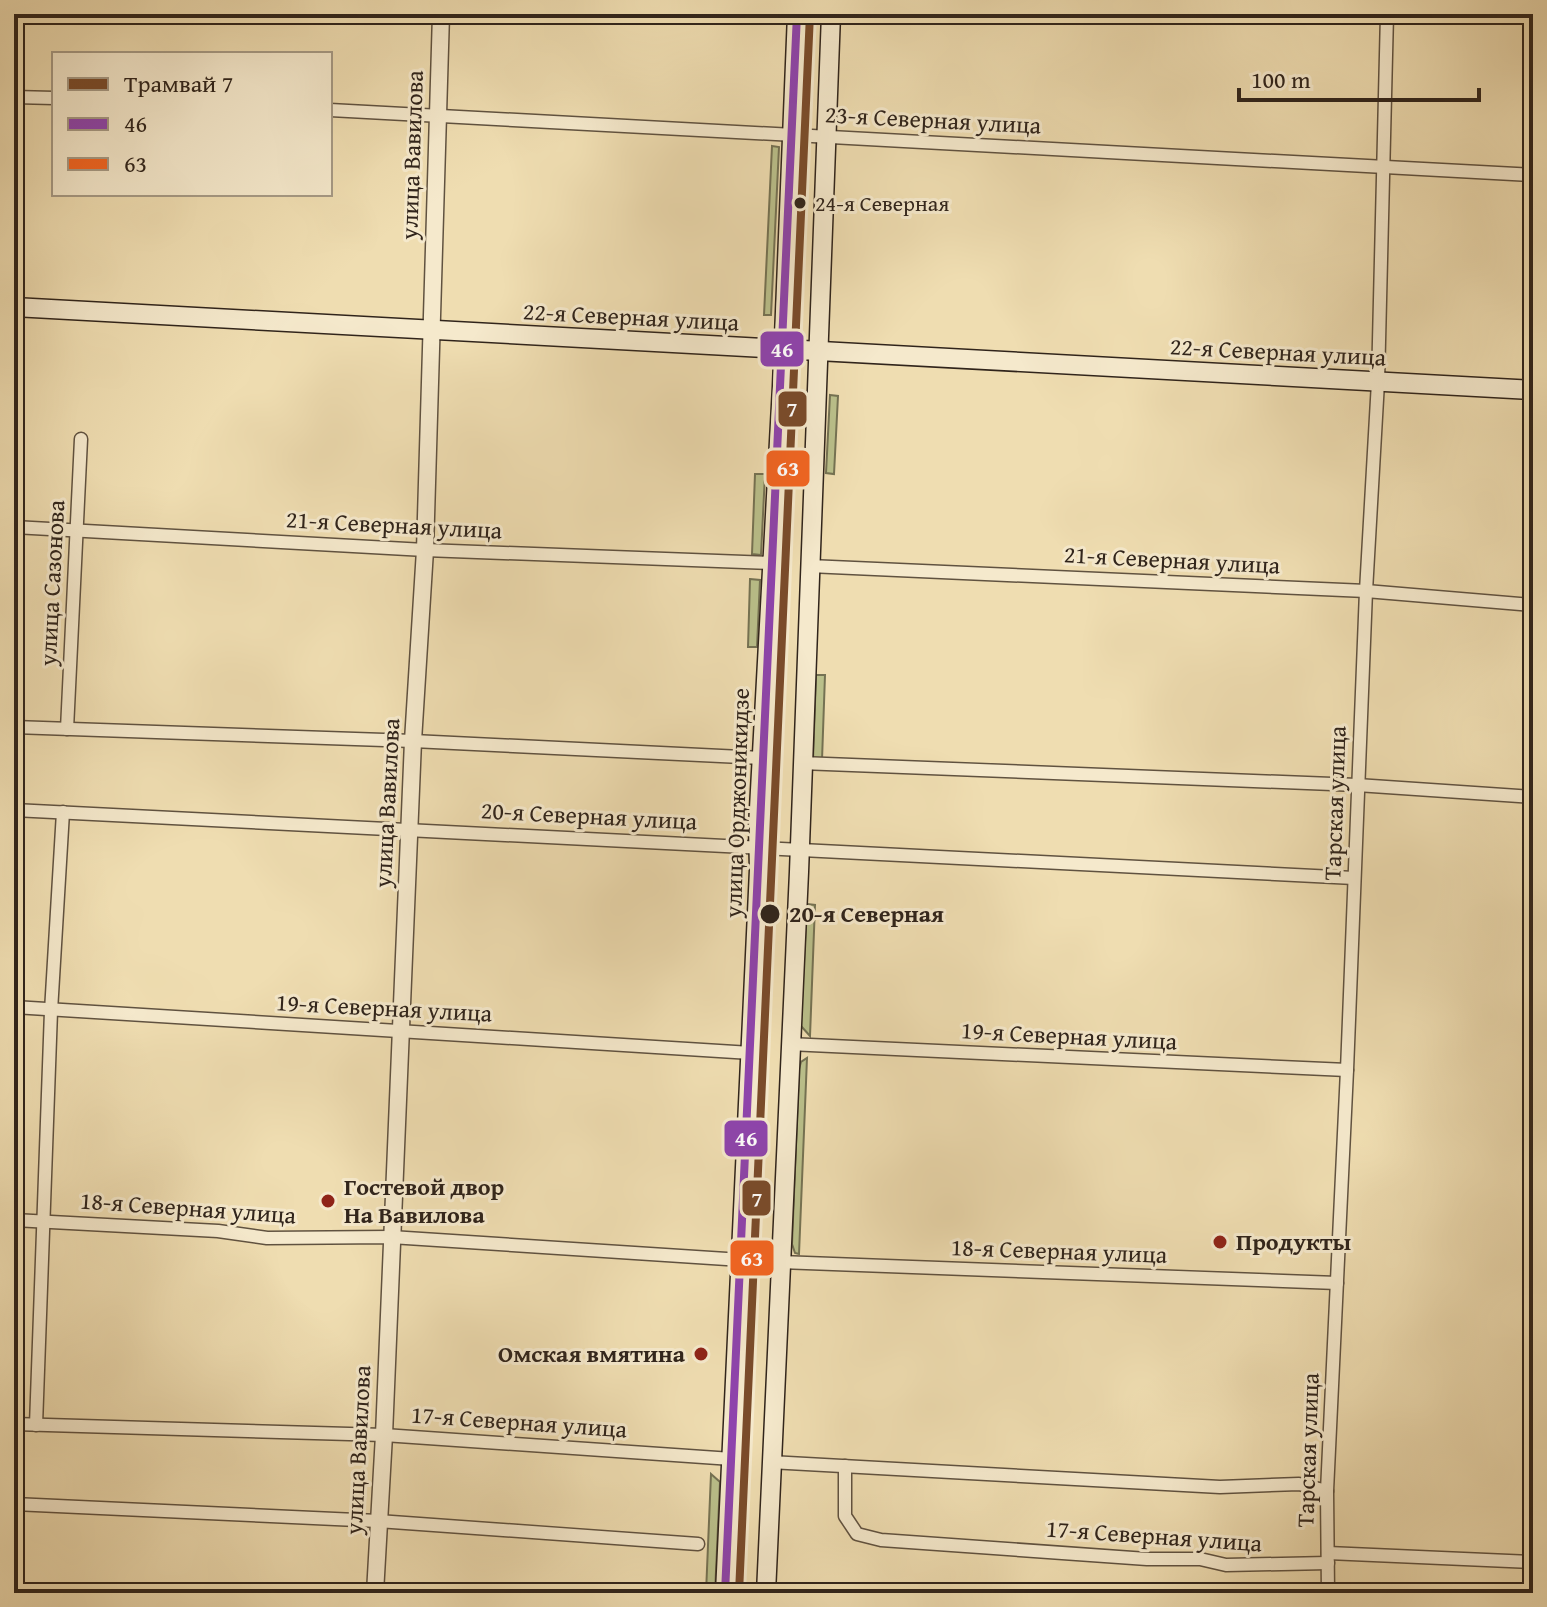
<svg xmlns="http://www.w3.org/2000/svg" width="1547" height="1607" viewBox="0 0 1547 1607" font-family="'Gentium Book Plus',serif">
<rect width="100%" height="100%" fill="#efddb1"/>
<filter id="stains"><feTurbulence type="fractalNoise" baseFrequency=".0025" numOctaves="4"/><feColorMatrix values="0 0 0 0 .2 0 0 0 0 .09 0 0 0 0 .02 0 0 0 .5 -.17"/></filter>
<radialGradient id="worn" r=".72"><stop offset=".6" stop-color="#630" stop-opacity="0"/><stop offset="1" stop-color="#630" stop-opacity=".3"/></radialGradient>
<g fill="#bac08b" stroke="#757253" stroke-width="2">
<path d="M 772,146 L 779,147 L 771,315 L 764,315 Z"/>
<path d="M 830,395 L 838,396 L 834,474 L 826,473 Z"/>
<path d="M 755,474 L 765,474 L 761,555 L 752,554 Z"/>
<path d="M 750,579 L 760,580 L 757,647 L 748,647 Z"/>
<path d="M 816,675 L 825,675 L 822,760 L 813,760 Z"/>
<path d="M 807,904 L 815,905 L 810,1036 L 801,1026 L 801,1017 Z"/>
<path d="M 807,1058 L 799,1254 L 795,1253 L 792,1244 L 799,1069 L 801,1062 Z"/>
<path d="M 711,1474 L 720,1482 L 715,1593 L 706,1593 Z"/>
</g>
<g fill="none" stroke-linecap="round" stroke-linejoin="round">
<g stroke="#605240" stroke-width="15">
<g id="minor">
<path d="M 14,97 L 54,98"/>
<path d="M 330,110 L 1533,175"/>
<path d="M 14,527 L 425,550 L 773,563"/>
<path d="M 809,566 L 1366,591 L 1533,605"/>
<path d="M 14,727 L 413,741 L 762,758"/>
<path d="M 67,729 L 81,439"/>
<path d="M 801,763 L 1357,785 L 1533,797"/>
<path d="M 14,810 L 1354,878"/>
<path d="M 14,1007 L 751,1053"/>
<path d="M 789,1044 L 1347,1070"/>
<path d="M 14,1220 L 218,1231 L 267,1238 L 391,1237 L 742,1260"/>
<path d="M 780,1262 L 1337,1283"/>
<path d="M 14,1424 L 384,1435 L 732,1459"/>
<path d="M 36,1425 L 51,1011 L 63,812"/>
<path d="M 770,1462 L 1220,1487 L 1299,1484 L 1327,1491"/>
<path d="M 845,1466 L 845,1516 L 857,1534 L 881,1540 L 1147,1559 L 1200,1559 L 1226,1565 L 1328,1563"/>
<path d="M 14,1504 L 378,1521 L 698,1544"/>
<path d="M 1328,1553 L 1533,1562"/>
<path d="M 1328,1593 L 1327,1491 L 1347,1070 L 1366,591 L 1378,382 L 1387,14"/>
</g>
</g>
<g stroke="#605240" stroke-width="19">
<path id="tertiary" d="M 375,1593 L 384,1435 L 413,741 L 425,550 L 441,14"/>
</g>
<g stroke="#30241b" stroke-width="21">
<g id="secondary">
<path d="M 14,307 L 1533,390"/>
<path d="M 725,1593 L 759,870 L 758,827 L 782,386 L 797,14"/>
<path d="M 766,1593 L 799,872 L 831,14"/>
</g>
</g>
<use href="#minor" stroke="#f5e9cc" stroke-width="12"/>
<use href="#tertiary" stroke="#f5e9cc" stroke-width="16"/>
<use href="#secondary" stroke="#f5e9cc" stroke-width="18"/>
<g stroke="#f5e9cc" stroke-width="14">
<path id="bus-1" d="M 725,1593 L 797,14"/>
</g>
<g stroke="#f5e9cc" stroke-width="14">
<path id="bus-2" d="M 737,1593 L 809,14"/>
</g>
<use href="#bus-1" stroke="#8e44ad" stroke-width="8"/>
<use href="#bus-2" stroke="#f26522" stroke-width="8"/>
<g stroke="#f5e9cc" stroke-width="14">
<path id="tram-1" d="M 739,1593 L 810,14"/>
</g>
<use href="#tram-1" stroke="#7a4b2a" stroke-width="8"/>
</g>
<g fill="#30241b" stroke="#f5e9cc" stroke-width="3">
<circle cx="800" cy="203" r="7"/>
<circle cx="770" cy="914" r="11"/>
</g>
<g fill="#8f2418" stroke="#f5e9cc" stroke-width="3">
<circle cx="328" cy="1201" r="8"/>
<circle cx="1220" cy="1242" r="8"/>
<circle cx="701" cy="1354" r="8"/>
</g>
<g text-anchor="middle" stroke-width="6" stroke-linejoin="round" paint-order="stroke">
<g font-size="22" fill="#30241b" stroke="#f5e9cc" text-anchor="start">
<text x="815" y="211">24-я Северная</text>
</g>
<g font-size="24" fill="#30241b" stroke="#f5e9cc">
<text transform="translate(933 120) rotate(3)" y="8">23-я Северная улица</text>
<text transform="translate(412 155) rotate(-88)" y="8">улица Вавилова</text>
<text transform="translate(631 317) rotate(3)" y="8">22-я Северная улица</text>
<text transform="translate(1278 352) rotate(3)" y="8">22-я Северная улица</text>
<text transform="translate(394 525) rotate(3)" y="8">21-я Северная улица</text>
<text transform="translate(1172 560) rotate(3)" y="8">21-я Северная улица</text>
<text transform="translate(52 583) rotate(-87)" y="8">улица Сазонова</text>
<text transform="translate(387 803) rotate(-87)" y="8">улица Вавилова</text>
<text transform="translate(737 803) rotate(-88)" y="8">улица Орджоникидзе</text>
<text transform="translate(1335 803) rotate(-88)" y="8">Тарская улица</text>
<text transform="translate(589 816) rotate(3)" y="8">20-я Северная улица</text>
<text transform="translate(384 1008) rotate(3)" y="8">19-я Северная улица</text>
<text transform="translate(1069 1036) rotate(3)" y="8">19-я Северная улица</text>
<text transform="translate(188 1208) rotate(4)" y="8">18-я Северная улица</text>
<text transform="translate(1059 1251) rotate(2)" y="8">18-я Северная улица</text>
<text transform="translate(519 1422) rotate(4)" y="8">17-я Северная улица</text>
<text transform="translate(358 1450) rotate(-87)" y="8">улица Вавилова</text>
<text transform="translate(1308 1450) rotate(-88)" y="8">Тарская улица</text>
<text transform="translate(1154 1536) rotate(4)" y="8">17-я Северная улица</text>
</g>
<g font-size="24" font-weight="bold" fill="#30241b" stroke="#f5e9cc" text-anchor="start">
<text x="789" y="922">20-я Северная</text>
</g>
<g font-size="24" font-weight="bold" fill="#30241b" stroke="#f5e9cc" text-anchor="start">
<text x="344" y="1195">Гостевой двор<tspan x="344" dy="28">На Вавилова</tspan></text>
<text x="1236" y="1250">Продукты</text>
<text x="685" y="1362" text-anchor="end">Oмская вмятина</text>
</g>
</g>
<g stroke="#f5e9cc" stroke-width="3">
<rect x="759" y="330" width="46" height="38" rx="8" fill="#8e44ad"/>
<rect x="777" y="390" width="31" height="38" rx="8" fill="#7a4b2a"/>
<rect x="765" y="449" width="46" height="39" rx="8" fill="#f26522"/>
<rect x="723" y="1119" width="46" height="39" rx="8" fill="#8e44ad"/>
<rect x="741" y="1179" width="31" height="38" rx="8" fill="#7a4b2a"/>
<rect x="729" y="1239" width="46" height="38" rx="8" fill="#f26522"/>
</g>
<g font-size="22" text-anchor="middle" font-weight="bold" fill="#fff">
<text x="782" y="357">46</text>
<text x="792" y="416">7</text>
<text x="788" y="476">63</text>
<text x="746" y="1146">46</text>
<text x="757" y="1206">7</text>
<text x="752" y="1266">63</text>
</g>
<rect width="1547" height="1607" fill="none" stroke="#efddb1" stroke-width="48"/>
<rect x="16" y="16" width="1515" height="1575" fill="none" stroke="#30241b" stroke-width="4"/>
<rect x="24" y="24" width="1499" height="1559" fill="none" stroke="#30241b" stroke-width="2"/>
<rect x="52" y="52" width="280" height="144" fill="#f5e9cc" stroke="#a69a85" stroke-width="2"/>
<rect x="68" y="78" width="40" height="12" fill="#7a4b2a" stroke="#a69a85" stroke-width="2"/>
<text x="124" y="92" font-size="24" fill="#30241b">Трамвай 7</text>
<rect x="68" y="118" width="40" height="12" fill="#8e44ad" stroke="#a69a85" stroke-width="2"/>
<text x="124" y="132" font-size="24" fill="#30241b">46</text>
<rect x="68" y="158" width="40" height="12" fill="#f26522" stroke="#a69a85" stroke-width="2"/>
<text x="124" y="172" font-size="24" fill="#30241b">63</text>
<path d="M1239 88v12h240v-12" fill="none" stroke="#30241b" stroke-width="4"/>
<text x="1251" y="88" font-size="24" fill="#30241b" stroke="#f5e9cc" stroke-width="6" paint-order="stroke">100 m</text>
<rect width="100%" height="100%" filter="url(#stains)"/>
<rect width="100%" height="100%" fill="url(#worn)"/>
</svg>
